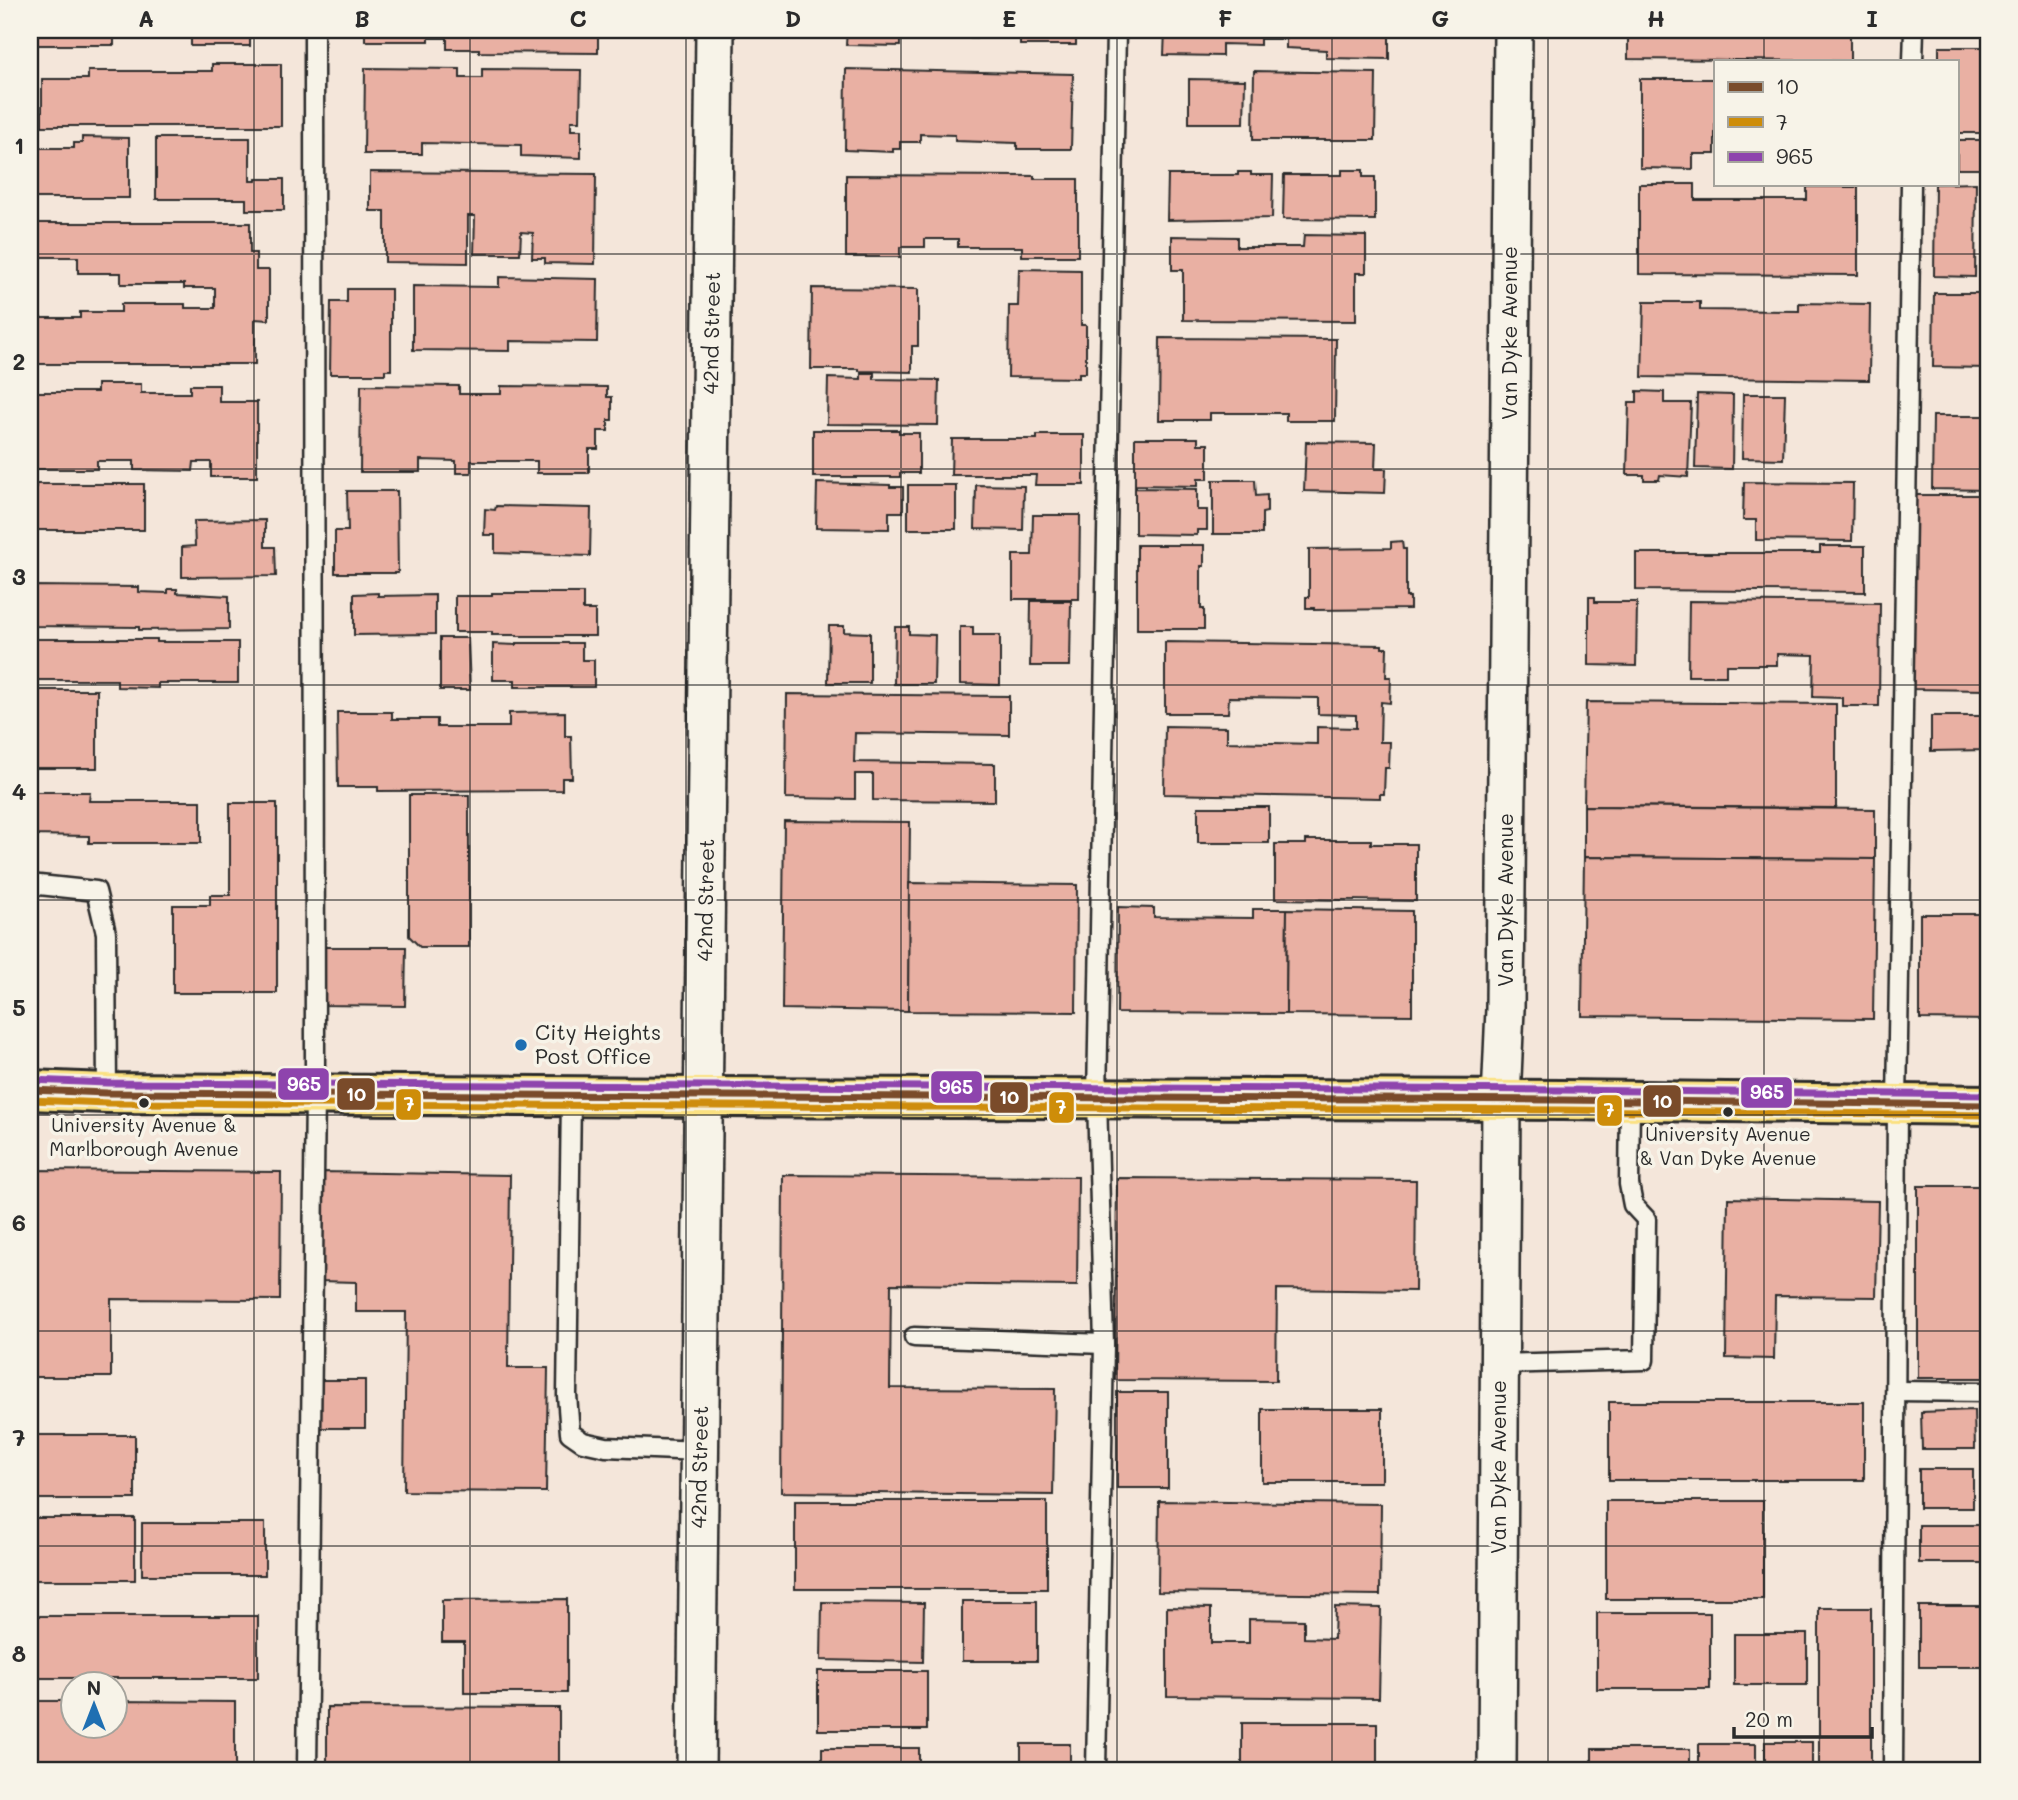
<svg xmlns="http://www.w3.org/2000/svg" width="2018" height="1800" viewBox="0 0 2018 1800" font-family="Mali,sans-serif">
<rect width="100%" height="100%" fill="#f4e6da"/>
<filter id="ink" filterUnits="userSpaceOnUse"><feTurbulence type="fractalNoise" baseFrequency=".0143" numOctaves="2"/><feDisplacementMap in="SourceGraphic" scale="14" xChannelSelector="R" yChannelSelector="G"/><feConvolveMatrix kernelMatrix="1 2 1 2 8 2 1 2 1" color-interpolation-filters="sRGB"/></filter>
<g filter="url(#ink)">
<g fill="#e9b0a3" stroke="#2b2b2b" stroke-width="2">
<path d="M 30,30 L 126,30 L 126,37 L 114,36 L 114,45 L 30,45 Z"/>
<path d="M 150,30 L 250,30 L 250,46 L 191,46 L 191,35 L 150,35 Z"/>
<path d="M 365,30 L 598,30 L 598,53 L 479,52 L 479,49 L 447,49 L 447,38 L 429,38 L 429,41 L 365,41 Z"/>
<path d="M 847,30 L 925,30 L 925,39 L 900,39 L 900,46 L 846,45 Z"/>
<path d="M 942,30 L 1076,30 L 1076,45 L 1020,45 L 1020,38 L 957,37 L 957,30 Z"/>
<path d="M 1165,30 L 1389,30 L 1389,59 L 1326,58 L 1326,50 L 1286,48 L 1286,39 L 1260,39 L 1260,45 L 1222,44 L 1222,56 L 1164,55 Z"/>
<path d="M 1628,30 L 1850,30 L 1850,61 L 1628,59 Z"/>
<path d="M 1939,47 L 1988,47 L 1988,133 L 1957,133 L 1957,61 L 1939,61 Z"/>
<path d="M 212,64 L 281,64 L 281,126 L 42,126 L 42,79 L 88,79 L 88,71 L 212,71 Z"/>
<path d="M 365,68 L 460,69 L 460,78 L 482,78 L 482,69 L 581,70 L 580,121 L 571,121 L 571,130 L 581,130 L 581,158 L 521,156 L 521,145 L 422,143 L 422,154 L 364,154 Z"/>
<path d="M 846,69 L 1073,74 L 1071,149 L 1017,149 L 1017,143 L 955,141 L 955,135 L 920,134 L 920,142 L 900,142 L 900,149 L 893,149 L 893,152 L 845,150 Z"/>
<path d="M 1254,71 L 1376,73 L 1375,140 L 1253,140 Z"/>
<path d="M 1189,79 L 1245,80 L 1244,123 L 1189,123 Z"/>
<path d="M 1640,79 L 1715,79 L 1715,154 L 1693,154 L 1693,169 L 1640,168 Z"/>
<path d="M 82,137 L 129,138 L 129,198 L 34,198 L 34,148 L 74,148 L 74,143 L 82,143 Z"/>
<path d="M 156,138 L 250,138 L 250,181 L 256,181 L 256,179 L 284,179 L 284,210 L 246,210 L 246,199 L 156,199 Z"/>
<rect x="1957" y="140" width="31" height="29"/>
<path d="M 1342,170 L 1363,170 L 1363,177 L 1375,177 L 1375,220 L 1283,219 L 1284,175 L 1342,175 Z"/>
<path d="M 370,172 L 596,174 L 595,264 L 545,263 L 545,258 L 532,258 L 533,233 L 521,232 L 520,254 L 474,254 L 475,216 L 468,216 L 468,263 L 385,262 L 385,211 L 370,211 Z"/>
<path d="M 1238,172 L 1251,172 L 1251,175 L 1273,175 L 1272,218 L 1167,220 L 1168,175 L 1238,175 Z"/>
<path d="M 846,175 L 1034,176 L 1034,179 L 1078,179 L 1078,256 L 1022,256 L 1022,247 L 958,247 L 958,239 L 925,239 L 925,247 L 900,247 L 900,257 L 846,257 Z"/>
<path d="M 1976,183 L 1975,277 L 1934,276 L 1935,184 Z"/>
<path d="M 1639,184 L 1695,184 L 1695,200 L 1807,200 L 1807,187 L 1858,187 L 1858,275 L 1639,274 Z"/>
<path d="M 33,223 L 250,223 L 250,253 L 256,253 L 256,270 L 269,270 L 269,320 L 255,319 L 255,364 L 31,364 L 31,328 L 40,328 L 40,318 L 80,318 L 80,312 L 121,312 L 121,304 L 185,304 L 185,308 L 215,308 L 215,288 L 184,288 L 184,284 L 121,284 L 121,273 L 78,273 L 78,257 L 33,257 Z"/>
<path d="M 1304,235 L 1366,236 L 1366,273 L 1356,273 L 1356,321 L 1183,320 L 1183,270 L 1172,270 L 1172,236 L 1237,237 L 1237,247 L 1303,247 Z"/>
<path d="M 1019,269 L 1081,270 L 1081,325 L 1086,325 L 1086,373 L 1079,373 L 1079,378 L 1008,377 L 1009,306 L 1018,306 Z"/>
<path d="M 499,277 L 598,279 L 597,342 L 510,341 L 510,351 L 413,350 L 413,286 L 499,287 Z"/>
<path d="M 812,288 L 918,289 L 918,346 L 912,346 L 912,372 L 859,371 L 859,369 L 811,369 Z"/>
<path d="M 347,289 L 391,289 L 391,370 L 385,370 L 385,374 L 330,374 L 331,302 L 347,302 Z"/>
<path d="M 1934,293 L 1988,293 L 1988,368 L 1933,367 Z"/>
<path d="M 1644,302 L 1700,302 L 1700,310 L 1799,311 L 1799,303 L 1870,304 L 1869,380 L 1642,377 Z"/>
<path d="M 1160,338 L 1336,339 L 1335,421 L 1286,421 L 1286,413 L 1210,413 L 1210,420 L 1159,420 Z"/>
<path d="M 861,373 L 874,373 L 874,379 L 939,380 L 938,425 L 827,424 L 828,378 L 861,379 Z"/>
<path d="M 97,384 L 141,384 L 141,393 L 190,393 L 190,385 L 219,385 L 219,402 L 257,402 L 257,477 L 211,477 L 211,462 L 194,462 L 193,471 L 134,470 L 134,461 L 97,461 L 97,469 L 30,469 L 30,392 L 97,392 Z"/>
<path d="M 361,385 L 459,386 L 459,394 L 501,394 L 501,386 L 607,387 L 607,397 L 612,397 L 612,420 L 608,420 L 608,431 L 598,431 L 598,449 L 589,449 L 589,473 L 537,473 L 537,461 L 471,461 L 471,473 L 456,473 L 456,461 L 420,460 L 420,472 L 360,472 Z"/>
<path d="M 1637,391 L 1664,392 L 1664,403 L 1691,403 L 1688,477 L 1660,475 L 1659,480 L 1644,480 L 1644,475 L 1627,475 L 1629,402 L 1637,402 Z"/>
<path d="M 1697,394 L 1733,395 L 1732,469 L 1695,468 Z"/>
<path d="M 1743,394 L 1785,394 L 1783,459 L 1742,458 Z"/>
<path d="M 1933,416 L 1988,416 L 1988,490 L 1932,489 Z"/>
<path d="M 813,430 L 899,430 L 899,433 L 919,433 L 919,473 L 900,473 L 900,477 L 813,477 Z"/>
<path d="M 1037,435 L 1084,435 L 1084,485 L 1035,485 L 1036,475 L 951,475 L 952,439 L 1037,439 Z"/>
<path d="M 1135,438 L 1198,438 L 1198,444 L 1208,444 L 1208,479 L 1198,479 L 1198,486 L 1135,485 Z"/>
<path d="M 1306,442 L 1376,443 L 1375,469 L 1386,469 L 1385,493 L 1304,491 Z"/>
<path d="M 1213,480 L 1255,480 L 1256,496 L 1267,495 L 1267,512 L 1262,513 L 1262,534 L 1213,534 Z"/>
<path d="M 1744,482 L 1853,483 L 1852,541 L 1756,540 L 1756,520 L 1743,520 Z"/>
<path d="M 817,483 L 890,485 L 890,487 L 903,487 L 903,512 L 889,512 L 889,529 L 816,528 Z"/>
<path d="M 36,484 L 144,484 L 144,530 L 35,530 Z"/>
<rect x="908" y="485" width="48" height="44"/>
<path d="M 976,485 L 1024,486 L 1023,530 L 975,529 Z"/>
<path d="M 1135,488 L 1197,489 L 1197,510 L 1207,510 L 1207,530 L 1197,530 L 1197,535 L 1135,534 Z"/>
<path d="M 347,491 L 397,491 L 398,573 L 335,573 L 335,531 L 348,531 Z"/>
<path d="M 1913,495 L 1988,495 L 1988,690 L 1911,689 Z"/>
<path d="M 496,506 L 591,508 L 590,556 L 495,553 L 495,535 L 484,535 L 485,509 L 495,510 Z"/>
<path d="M 1033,515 L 1080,515 L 1079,599 L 1013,599 L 1013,555 L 1032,555 Z"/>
<path d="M 265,520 L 265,547 L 275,547 L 276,576 L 182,577 L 182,547 L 195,546 L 194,521 Z"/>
<path d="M 1402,541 L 1403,549 L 1406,549 L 1406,597 L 1410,597 L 1410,609 L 1314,610 L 1314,608 L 1306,608 L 1306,597 L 1309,597 L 1309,549 L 1391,548 L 1391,542 Z"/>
<path d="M 1137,545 L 1204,545 L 1204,566 L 1201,566 L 1201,609 L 1204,609 L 1204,629 L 1137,629 Z"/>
<path d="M 1820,546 L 1865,546 L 1865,592 L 1636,590 L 1636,553 L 1820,553 Z"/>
<path d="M 33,586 L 139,587 L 139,592 L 168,593 L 168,589 L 177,589 L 177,593 L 229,596 L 229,629 L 139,630 L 139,627 L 32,626 L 30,589 L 33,589 Z"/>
<path d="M 378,593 L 378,596 L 435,595 L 435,634 L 354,635 L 354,594 Z"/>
<path d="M 492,593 L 583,593 L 583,610 L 595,610 L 595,636 L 517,636 L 517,635 L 492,635 L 492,632 L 455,632 L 455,596 L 492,596 Z"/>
<path d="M 1589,597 L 1595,597 L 1595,602 L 1637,602 L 1636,666 L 1589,665 Z"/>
<path d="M 1031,601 L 1071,601 L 1070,666 L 1030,666 Z"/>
<path d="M 1689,601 L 1880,603 L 1879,706 L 1842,706 L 1842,698 L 1813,697 L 1814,655 L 1777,654 L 1777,665 L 1726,665 L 1726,676 L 1688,676 Z"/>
<path d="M 829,626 L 844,626 L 844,632 L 870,633 L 870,683 L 828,683 Z"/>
<path d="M 895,627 L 909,627 L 909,634 L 935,635 L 934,684 L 894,684 Z"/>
<path d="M 960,627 L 973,627 L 973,635 L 1000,635 L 1000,685 L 960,684 Z"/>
<path d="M 440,638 L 468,638 L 470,690 L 440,690 Z"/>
<path d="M 30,639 L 157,639 L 157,642 L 238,642 L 238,683 L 158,683 L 158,688 L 117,687 L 117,680 L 30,680 Z"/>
<path d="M 1165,642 L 1382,645 L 1382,648 L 1387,648 L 1386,677 L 1391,677 L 1390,703 L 1381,702 L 1380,742 L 1390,742 L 1389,768 L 1385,768 L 1384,794 L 1380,794 L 1380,798 L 1164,794 L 1165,726 L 1227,727 L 1227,742 L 1317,744 L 1317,727 L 1356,728 L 1356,715 L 1318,714 L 1318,698 L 1229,697 L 1228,713 L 1165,713 Z"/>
<path d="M 516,643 L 582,643 L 582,660 L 594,660 L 594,687 L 515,687 L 515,680 L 493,680 L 493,644 L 516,645 Z"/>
<rect x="30" y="690" width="67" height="78"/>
<path d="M 787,694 L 1009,696 L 1009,735 L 855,733 L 854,762 L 995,764 L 995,801 L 873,800 L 873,774 L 855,774 L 855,799 L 786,798 Z"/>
<path d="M 1586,702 L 1836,704 L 1836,808 L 1584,806 Z"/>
<path d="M 337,712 L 392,712 L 392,719 L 437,719 L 437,727 L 509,727 L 509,713 L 565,712 L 565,736 L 571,736 L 572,778 L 562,778 L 562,790 L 378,791 L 378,787 L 338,787 Z"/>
<path d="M 1931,716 L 1988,716 L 1988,750 L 1931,751 Z"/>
<path d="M 30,792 L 90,792 L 89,801 L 201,801 L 201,843 L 89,843 L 89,836 L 30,835 Z"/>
<path d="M 409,795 L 469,795 L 469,947 L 420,947 L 409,936 Z"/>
<path d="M 230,803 L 277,803 L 277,993 L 173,993 L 173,905 L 210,905 L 210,895 L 230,895 Z"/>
<path d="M 1584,806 L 1875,809 L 1875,859 L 1584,857 Z"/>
<rect x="1198" y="807" width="71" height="36"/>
<path d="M 784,821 L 910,822 L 908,1011 L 782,1009 Z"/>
<path d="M 1306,840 L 1371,840 L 1371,844 L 1416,844 L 1416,901 L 1275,899 L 1275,844 L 1306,844 Z"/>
<path d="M 1584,857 L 1875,859 L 1873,1019 L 1582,1016 Z"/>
<path d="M 909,883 L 1077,885 L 1076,1012 L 908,1011 Z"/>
<path d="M 1118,907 L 1154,908 L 1154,917 L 1253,918 L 1253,909 L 1287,909 L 1286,1014 L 1117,1013 Z"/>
<path d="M 1287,909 L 1412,911 L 1412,1015 L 1286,1014 Z"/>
<path d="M 1920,914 L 1988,914 L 1988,1020 L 1920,1019 Z"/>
<path d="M 321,947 L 406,947 L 405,1006 L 321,1005 Z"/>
<path d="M 30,1170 L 281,1172 L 280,1300 L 111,1299 L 111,1377 L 30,1377 Z"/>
<path d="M 321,1172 L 510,1175 L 508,1368 L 548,1368 L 546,1492 L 404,1491 L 406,1312 L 356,1312 L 356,1282 L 320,1281 Z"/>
<path d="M 783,1175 L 1078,1177 L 1077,1286 L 891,1284 L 890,1388 L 1055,1389 L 1053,1495 L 781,1492 Z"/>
<path d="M 1117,1178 L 1416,1180 L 1415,1291 L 1277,1289 L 1276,1381 L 1115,1380 Z"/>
<rect x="1918" y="1186" width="70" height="192"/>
<path d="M 1728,1198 L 1878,1201 L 1876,1297 L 1775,1296 L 1774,1359 L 1726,1358 Z"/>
<rect x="312" y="1380" width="53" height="48"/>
<rect x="1117" y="1392" width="51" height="96"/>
<rect x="1609" y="1402" width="255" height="78"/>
<rect x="1262" y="1409" width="120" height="73"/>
<path d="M 1974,1410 L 1975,1449 L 1922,1449 L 1921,1412 Z"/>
<rect x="30" y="1435" width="105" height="64"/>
<rect x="1919" y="1469" width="54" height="39"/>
<rect x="795" y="1501" width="252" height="88"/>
<path d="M 1159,1501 L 1381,1504 L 1380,1595 L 1158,1592 Z"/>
<rect x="1606" y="1501" width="157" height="98"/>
<rect x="30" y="1518" width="105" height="62"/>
<rect x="142" y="1523" width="123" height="52"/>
<rect x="1919" y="1525" width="69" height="38"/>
<path d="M 567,1599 L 567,1693 L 464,1693 L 464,1642 L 442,1642 L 442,1600 Z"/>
<rect x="962" y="1601" width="75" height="60"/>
<path d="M 822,1602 L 924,1603 L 923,1662 L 821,1660 Z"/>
<rect x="1919" y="1606" width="69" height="61"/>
<path d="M 1167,1607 L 1211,1608 L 1211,1643 L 1249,1643 L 1249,1619 L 1304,1620 L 1304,1638 L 1334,1639 L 1335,1607 L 1381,1608 L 1379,1698 L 1167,1696 Z"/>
<rect x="1819" y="1608" width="52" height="160"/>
<rect x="1597" y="1613" width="113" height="76"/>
<rect x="30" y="1616" width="228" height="62"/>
<rect x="1734" y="1634" width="73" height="51"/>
<rect x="818" y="1671" width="109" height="59"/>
<path d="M 30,1701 L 74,1701 L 74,1727 L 116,1727 L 116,1701 L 235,1702 L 235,1770 L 30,1770 Z"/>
<path d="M 327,1707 L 559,1708 L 559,1770 L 327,1770 Z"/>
<rect x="1242" y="1723" width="135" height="47"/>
<rect x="1765" y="1742" width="47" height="28"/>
<rect x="1021" y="1744" width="49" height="26"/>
<rect x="1699" y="1744" width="57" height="26"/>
<rect x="822" y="1748" width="97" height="22"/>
<rect x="1592" y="1749" width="98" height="21"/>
</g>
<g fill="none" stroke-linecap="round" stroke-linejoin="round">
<g stroke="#2b2b2b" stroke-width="23">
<g id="service">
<path d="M 1913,61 L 1914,30"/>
<path d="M 30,884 L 96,891 L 106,933 L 107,1093"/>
<path d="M 571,1097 L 567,1395 L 570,1433 L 583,1442 L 606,1447 L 700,1451"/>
<path d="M 914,1337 L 1104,1344"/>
<path d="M 1500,1364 L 1644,1360 L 1646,1219 L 1633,1205 L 1629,1184 L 1630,1101"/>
<path d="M 1896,1391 L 1988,1392"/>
<path d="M 307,1770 L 315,1094 L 314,30"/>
<path d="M 1096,1770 L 1104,1344 L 1097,1099 L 1116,30"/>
<path d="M 1893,1770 L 1897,1104 L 1911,184"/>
</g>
</g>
<g stroke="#2b2b2b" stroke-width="42">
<g id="minor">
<path d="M 696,1770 L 715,30"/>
<path d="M 1497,1770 L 1501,1100 L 1505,1009 L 1513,30"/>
</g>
</g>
<g stroke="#2b2b2b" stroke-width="44">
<path id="primary" d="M 30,1090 L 107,1093 L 703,1097 L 1562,1100 L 1988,1105"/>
</g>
<use href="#service" stroke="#f7f3e8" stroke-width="18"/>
<use href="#minor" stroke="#f7f3e8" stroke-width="37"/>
<use href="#primary" stroke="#fbe180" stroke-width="38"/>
<g stroke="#f7f3e8" stroke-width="12">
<path id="bus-1" d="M 30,1090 L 107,1093 L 1562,1100 L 1988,1105"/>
</g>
<g stroke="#f7f3e8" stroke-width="12">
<path id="bus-2" d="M 30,1100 L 107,1103 L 1562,1110 L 1988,1115"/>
</g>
<g stroke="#f7f3e8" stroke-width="12">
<path id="bus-3" d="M 30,1080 L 107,1083 L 1562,1090 L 1988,1095"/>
</g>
<use href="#bus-1" stroke="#7a4b2a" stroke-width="7"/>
<use href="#bus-2" stroke="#ce8d09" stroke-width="7"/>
<use href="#bus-3" stroke="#8e44ad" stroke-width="7"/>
</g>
</g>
<path fill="none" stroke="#2b2b2b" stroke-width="2" stroke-opacity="0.55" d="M 254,30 L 254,1770M 470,30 L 470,1770M 686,30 L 686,1770M 901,30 L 901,1770M 1117,30 L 1117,1770M 1332,30 L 1332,1770M 1548,30 L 1548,1770M 1764,30 L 1764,61M 1764,184 L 1764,1770M 30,254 L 1988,254M 30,469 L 1988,469M 30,685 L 1988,685M 30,900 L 1988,900M 30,1115 L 1988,1115M 30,1331 L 1988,1331M 30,1546 L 1988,1546"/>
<circle fill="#1f6fb2" stroke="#f7f3e8" stroke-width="2.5" cx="521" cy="1045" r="7"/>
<g fill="#2b2b2b" stroke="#f7f3e8" stroke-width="2.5">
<circle cx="144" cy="1103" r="6"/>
<circle cx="1728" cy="1112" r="6"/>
</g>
<g text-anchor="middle" stroke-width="7" stroke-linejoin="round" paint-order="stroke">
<g font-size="19" fill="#2b2b2b" stroke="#f7f3e8">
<text x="144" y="1132">University Avenue &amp;<tspan x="144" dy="24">Marlborough Avenue</tspan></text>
<text x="1728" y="1141">University Avenue<tspan x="1728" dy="24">&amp; Van Dyke Avenue</tspan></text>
</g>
<g font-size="21" fill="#2b2b2b" stroke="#f7f3e8">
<text transform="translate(712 333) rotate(-89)" y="7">42nd Street</text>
<text transform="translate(1510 333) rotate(-90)" y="7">Van Dyke Avenue</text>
<text transform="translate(706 900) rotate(-89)" y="7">42nd Street</text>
<text transform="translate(1506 900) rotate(-90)" y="7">Van Dyke Avenue</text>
<text transform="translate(700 1467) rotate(-89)" y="7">42nd Street</text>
<text transform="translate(1499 1467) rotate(-90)" y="7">Van Dyke Avenue</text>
</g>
<g font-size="21" fill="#2b2b2b" stroke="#f7f3e8" text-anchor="start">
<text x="535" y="1040">City Heights<tspan x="535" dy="24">Post Office</tspan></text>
</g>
</g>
<g stroke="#f7f3e8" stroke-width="2.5">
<rect x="277" y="1067" width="53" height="34" rx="7" fill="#8e44ad"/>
<rect x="930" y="1070" width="53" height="34" rx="7" fill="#8e44ad"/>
<rect x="1740" y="1076" width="53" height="33" rx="7" fill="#8e44ad"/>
<rect x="336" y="1077" width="40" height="34" rx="7" fill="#7a4b2a"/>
<rect x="989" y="1081" width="40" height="33" rx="7" fill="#7a4b2a"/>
<rect x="1642" y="1084" width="40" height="34" rx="7" fill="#7a4b2a"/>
<rect x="395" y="1088" width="27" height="33" rx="7" fill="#ce8d09"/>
<rect x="1048" y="1091" width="27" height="33" rx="7" fill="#ce8d09"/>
<rect x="1596" y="1094" width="27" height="33" rx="7" fill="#ce8d09"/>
</g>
<g font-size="19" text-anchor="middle" font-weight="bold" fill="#fff">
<text x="304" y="1091">965</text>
<text x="956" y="1094">965</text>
<text x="1767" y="1099">965</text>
<text x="356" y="1101">10</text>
<text x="1009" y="1104">10</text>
<text x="1662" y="1108">10</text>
<text x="409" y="1111">7</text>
<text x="1061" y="1114">7</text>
<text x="1609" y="1117">7</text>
</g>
<rect width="2018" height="1800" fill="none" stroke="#f7f3e8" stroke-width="77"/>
<rect x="1714" y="60" width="245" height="126" fill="#f7f3e8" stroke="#a5a39c" stroke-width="2"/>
<rect x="1728" y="82" width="35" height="10" fill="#7a4b2a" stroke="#a5a39c" stroke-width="2"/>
<text x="1776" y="94" font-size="21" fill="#2b2b2b">10</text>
<rect x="1728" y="117" width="35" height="10" fill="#ce8d09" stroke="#a5a39c" stroke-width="2"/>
<text x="1776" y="130" font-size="21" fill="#2b2b2b">7</text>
<rect x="1728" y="152" width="35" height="10" fill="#8e44ad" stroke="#a5a39c" stroke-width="2"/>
<text x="1776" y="164" font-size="21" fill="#2b2b2b">965</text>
<g transform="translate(94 1705)"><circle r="33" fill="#f7f3e8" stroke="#a5a39c" stroke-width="2"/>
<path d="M0-5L12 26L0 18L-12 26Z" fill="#1f6fb2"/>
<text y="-10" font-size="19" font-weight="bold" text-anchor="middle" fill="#2b2b2b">N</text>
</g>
<path d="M1734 1727v10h138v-10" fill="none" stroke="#2b2b2b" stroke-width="3.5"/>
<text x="1745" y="1727" font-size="21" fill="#2b2b2b" stroke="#f7f3e8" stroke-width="5" paint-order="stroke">20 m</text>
<rect x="38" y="38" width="1942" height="1724" fill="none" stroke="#2b2b2b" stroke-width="2.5"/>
<g font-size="23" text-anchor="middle" font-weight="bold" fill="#2b2b2b">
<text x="146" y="27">A</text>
<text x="362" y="27">B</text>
<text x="578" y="27">C</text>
<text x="793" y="27">D</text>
<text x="1009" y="27">E</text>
<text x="1225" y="27">F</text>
<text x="1440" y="27">G</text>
<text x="1656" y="27">H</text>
<text x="1872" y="27">I</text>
<text x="19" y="154">1</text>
<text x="19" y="370">2</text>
<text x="19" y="585">3</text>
<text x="19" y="800">4</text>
<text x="19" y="1016">5</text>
<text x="19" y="1231">6</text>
<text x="19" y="1446">7</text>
<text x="19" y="1662">8</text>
</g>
</svg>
